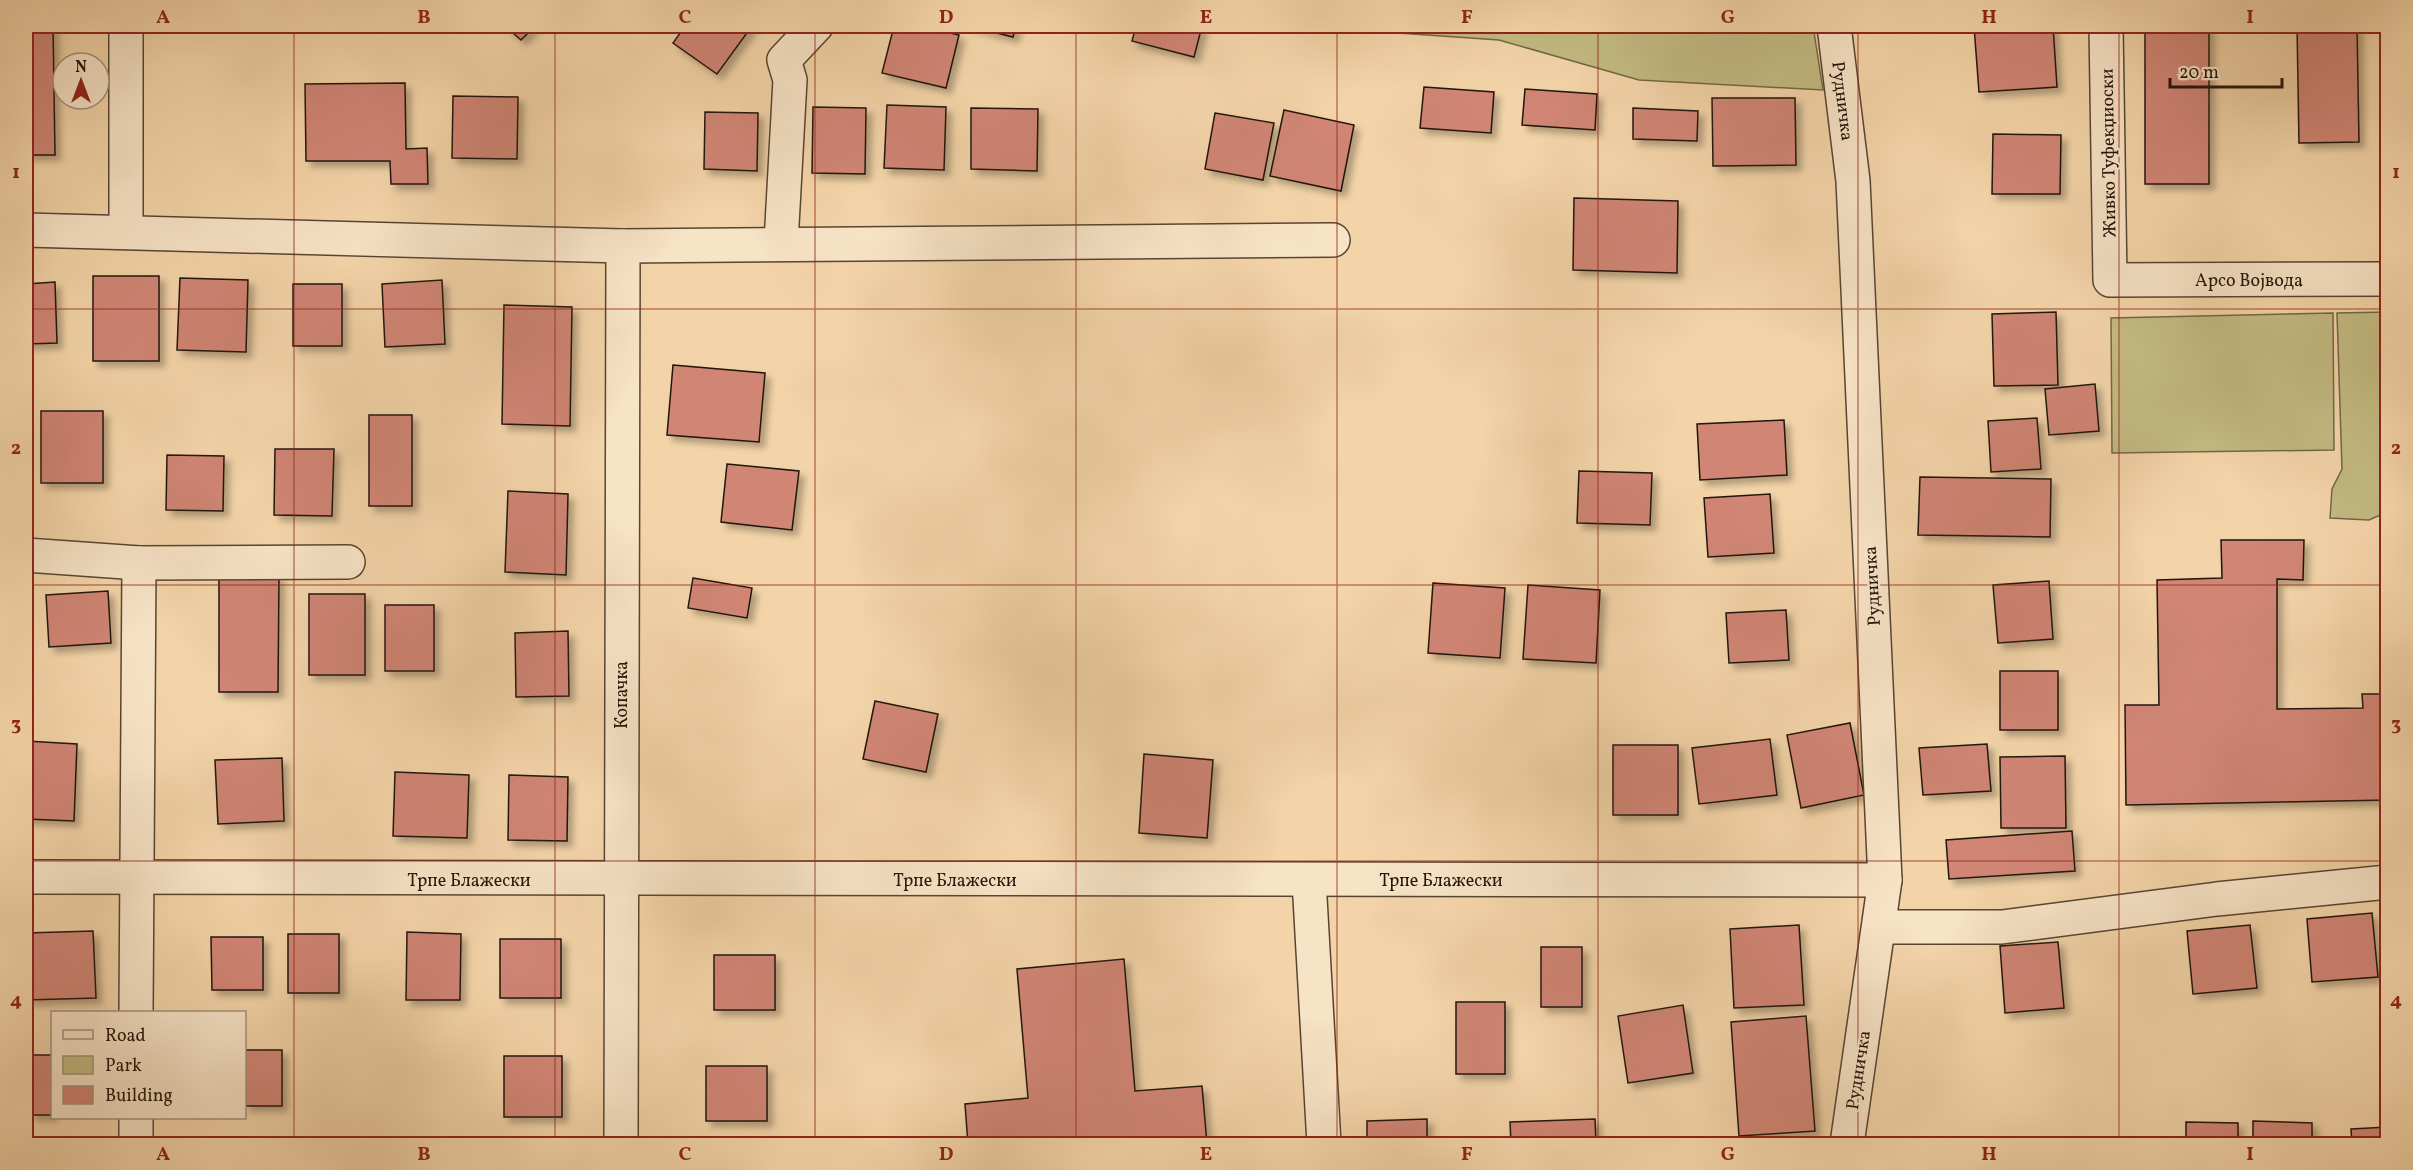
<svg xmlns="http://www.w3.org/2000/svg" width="2413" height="1170" viewBox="0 0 2413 1170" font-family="Vollkorn,serif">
<defs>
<filter id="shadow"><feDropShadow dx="5.5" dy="5.5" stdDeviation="3" flood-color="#0004"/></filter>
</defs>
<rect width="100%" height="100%" fill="#f3d4a8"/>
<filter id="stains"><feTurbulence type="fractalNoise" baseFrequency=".00333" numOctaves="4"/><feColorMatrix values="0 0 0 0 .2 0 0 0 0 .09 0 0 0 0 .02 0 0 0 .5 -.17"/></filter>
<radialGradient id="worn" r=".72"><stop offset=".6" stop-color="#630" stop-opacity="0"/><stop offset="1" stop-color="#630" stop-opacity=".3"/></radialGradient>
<g fill="#c3ba82" stroke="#736846" stroke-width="1.5">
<path d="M 1364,26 L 1813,26 L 1823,90 L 1639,80 L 1499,40 L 1398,33 Z"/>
<path d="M 2387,312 L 2387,512 L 2369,520 L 2330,518 L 2332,489 L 2342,469 L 2337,313 Z"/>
<path d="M 2333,313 L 2334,450 L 2112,453 L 2111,318 Z"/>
</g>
<g fill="#d08574" stroke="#23150b" stroke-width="1.5" filter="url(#shadow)">
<path d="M 26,26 L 53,26 L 55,155 L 26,155 Z"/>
<path d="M 505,26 L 535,26 L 521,40 Z"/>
<path d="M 685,26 L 752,26 L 717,74 L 673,43 Z"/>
<path d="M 894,26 L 918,26 L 959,35 L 946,88 L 882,73 Z"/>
<path d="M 969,26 L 1016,26 L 1013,37 Z"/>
<path d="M 1136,26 L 1202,26 L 1194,57 L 1132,41 Z"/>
<path d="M 1974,26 L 2053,26 L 2057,87 L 1979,92 Z"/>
<rect x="2145" y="26" width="64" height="158"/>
<path d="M 2297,26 L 2357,26 L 2359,142 L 2299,143 Z"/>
<path d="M 405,83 L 406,149 L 427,148 L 428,184 L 391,184 L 390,161 L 306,161 L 305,84 Z"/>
<path d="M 1424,87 L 1494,92 L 1491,133 L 1420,128 Z"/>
<path d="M 1525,89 L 1597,94 L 1595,130 L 1522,125 Z"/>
<path d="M 453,96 L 518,97 L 517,159 L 452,158 Z"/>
<path d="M 1712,98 L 1795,98 L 1796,165 L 1713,166 Z"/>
<path d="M 887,105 L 946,107 L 944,170 L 884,168 Z"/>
<path d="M 813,107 L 866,108 L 865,174 L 812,173 Z"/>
<path d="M 971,108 L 1038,109 L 1037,171 L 971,169 Z"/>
<path d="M 1633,108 L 1698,111 L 1697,141 L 1633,139 Z"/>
<path d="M 1284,110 L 1354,125 L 1341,191 L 1270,176 Z"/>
<path d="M 705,112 L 758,113 L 757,171 L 704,169 Z"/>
<path d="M 1215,113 L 1274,123 L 1263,180 L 1205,169 Z"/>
<path d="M 1993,134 L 2061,135 L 2060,194 L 1992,194 Z"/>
<path d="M 1574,198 L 1678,201 L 1677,273 L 1573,270 Z"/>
<rect x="93" y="276" width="66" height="85"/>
<path d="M 180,278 L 248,280 L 246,352 L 177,350 Z"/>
<path d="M 442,280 L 445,344 L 385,347 L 382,284 Z"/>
<path d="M 55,282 L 57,343 L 26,344 L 26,284 Z"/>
<rect x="293" y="284" width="49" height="62"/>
<path d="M 504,305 L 572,307 L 570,426 L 502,424 Z"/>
<path d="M 2056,312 L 2058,385 L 1994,386 L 1992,314 Z"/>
<path d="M 673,365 L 765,373 L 759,442 L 667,435 Z"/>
<path d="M 2095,384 L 2099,431 L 2049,435 L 2045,389 Z"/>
<rect x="41" y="411" width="62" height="72"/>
<rect x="369" y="415" width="43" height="91"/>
<path d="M 2037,418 L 2041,469 L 1991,472 L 1988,421 Z"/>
<path d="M 1784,420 L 1787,475 L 1700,480 L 1697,424 Z"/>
<path d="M 275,449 L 334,449 L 332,516 L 274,515 Z"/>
<path d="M 167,455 L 224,456 L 223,511 L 166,510 Z"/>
<path d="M 727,464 L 799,471 L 792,530 L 721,522 Z"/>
<path d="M 1579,471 L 1652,473 L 1650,525 L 1577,523 Z"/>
<path d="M 1920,477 L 2051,479 L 2050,537 L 1918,535 Z"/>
<path d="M 508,491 L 568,494 L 566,575 L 505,572 Z"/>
<path d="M 1770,494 L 1774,553 L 1708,557 L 1704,498 Z"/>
<path d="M 2221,540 L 2304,540 L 2303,580 L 2277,579 L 2277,709 L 2363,708 L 2362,694 L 2388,694 L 2388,800 L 2126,805 L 2125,705 L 2159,705 L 2157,580 L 2222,578 Z"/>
<path d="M 219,574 L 279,575 L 278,692 L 219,692 Z"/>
<path d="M 693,578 L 752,588 L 747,618 L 688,608 Z"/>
<path d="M 2049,581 L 2053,639 L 1998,643 L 1993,585 Z"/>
<path d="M 1433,583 L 1505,588 L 1500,658 L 1428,653 Z"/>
<path d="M 1528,585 L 1600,590 L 1596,663 L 1523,659 Z"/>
<path d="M 108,591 L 111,643 L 49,647 L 46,595 Z"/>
<rect x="309" y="594" width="56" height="81"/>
<rect x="385" y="605" width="49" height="66"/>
<path d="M 1786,610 L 1789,660 L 1729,663 L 1726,613 Z"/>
<path d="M 568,631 L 569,696 L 516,697 L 515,633 Z"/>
<rect x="2000" y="671" width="58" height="59"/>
<path d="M 875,701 L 938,714 L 926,772 L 863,759 Z"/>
<path d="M 1850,723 L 1864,795 L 1801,808 L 1787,735 Z"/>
<path d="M 1770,739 L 1777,795 L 1699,804 L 1692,748 Z"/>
<path d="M 26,741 L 77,744 L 74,821 L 26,819 Z"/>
<path d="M 1987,744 L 1991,791 L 1923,795 L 1919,748 Z"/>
<rect x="1613" y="745" width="65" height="70"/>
<path d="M 1144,754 L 1213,760 L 1207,838 L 1139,833 Z"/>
<path d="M 2065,756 L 2066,828 L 2001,828 L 2000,757 Z"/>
<path d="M 282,758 L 284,821 L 218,824 L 215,760 Z"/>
<path d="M 395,772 L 469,775 L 467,838 L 393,836 Z"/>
<path d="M 509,775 L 568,777 L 567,841 L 508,840 Z"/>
<path d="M 2072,831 L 2075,871 L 1949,879 L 1946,840 Z"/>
<path d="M 2372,913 L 2378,977 L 2312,982 L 2307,919 Z"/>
<path d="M 1799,925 L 1804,1005 L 1734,1008 L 1730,929 Z"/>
<path d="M 2250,925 L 2257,988 L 2193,994 L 2187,931 Z"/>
<path d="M 93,931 L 96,998 L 26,1000 L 26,933 Z"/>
<path d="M 407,932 L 461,934 L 460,1000 L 406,1000 Z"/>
<rect x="288" y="934" width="51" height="59"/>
<path d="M 211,937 L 263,937 L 263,990 L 212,990 Z"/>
<rect x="500" y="939" width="61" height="59"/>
<path d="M 2058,942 L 2064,1008 L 2005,1013 L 2000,946 Z"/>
<rect x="1541" y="947" width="41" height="60"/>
<rect x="714" y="955" width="61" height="55"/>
<path d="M 1124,959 L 1135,1091 L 1202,1086 L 1207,1144 L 968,1144 L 965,1104 L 1028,1098 L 1017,969 Z"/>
<rect x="1456" y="1002" width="49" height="72"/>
<path d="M 1683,1005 L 1693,1073 L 1628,1083 L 1618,1016 Z"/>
<path d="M 1806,1016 L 1815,1131 L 1739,1136 L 1731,1022 Z"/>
<rect x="244" y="1050" width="38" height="56"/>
<rect x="30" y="1055" width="22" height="60"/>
<rect x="504" y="1056" width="58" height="61"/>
<rect x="706" y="1066" width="61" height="55"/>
<path d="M 1427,1119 L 1427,1144 L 1367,1144 L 1367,1121 Z"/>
<path d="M 1595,1119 L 1596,1144 L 1511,1144 L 1510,1122 Z"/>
<path d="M 2253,1121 L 2312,1123 L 2312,1144 L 2253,1144 Z"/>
<path d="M 2186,1122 L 2238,1123 L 2238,1144 L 2186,1144 Z"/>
<path d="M 2388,1127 L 2388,1144 L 2352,1144 L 2351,1129 Z"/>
<path d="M 89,1138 L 89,1144 L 30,1144 L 30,1139 Z"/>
</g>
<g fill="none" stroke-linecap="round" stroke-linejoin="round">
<g stroke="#574532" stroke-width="36">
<g id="street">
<path d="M 126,26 L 126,232"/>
<path d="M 1834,26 L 1853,181 L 1885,880 L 1847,1144"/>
<path d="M 2106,26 L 2110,280 L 2388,279"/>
<path d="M 26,230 L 623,246 L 1333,240"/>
<path d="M 781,243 L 790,80 L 784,60 L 816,26"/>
<path d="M 26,555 L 139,563 L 348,562"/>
<path d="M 26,877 L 1885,880"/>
<path d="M 1309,880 L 1324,1144"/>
<path d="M 1880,927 L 2002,927 L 2217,899 L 2388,882"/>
<path d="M 136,1012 L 139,563"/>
<path d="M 136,1118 L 136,1144"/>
<path d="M 621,1144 L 623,246"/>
</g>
</g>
<use href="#street" stroke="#f7e3c6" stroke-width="33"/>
</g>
<path fill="none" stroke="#8f2418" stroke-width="1.5" stroke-opacity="0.55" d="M 294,26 L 294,1144M 555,26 L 555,1144M 815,26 L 815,1144M 1076,26 L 1076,1144M 1337,26 L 1337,1144M 1598,26 L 1598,1144M 1858,26 L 1858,1144M 2119,26 L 2119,1144M 26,309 L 2388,309M 26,585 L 2388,585M 26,861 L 2388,861"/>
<g text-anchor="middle" stroke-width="4.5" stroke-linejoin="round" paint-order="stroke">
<g font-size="18" fill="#23150b" stroke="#f7e3c6">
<text transform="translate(1843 101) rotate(83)" y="6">Рудничка</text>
<text transform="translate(2108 153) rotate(-91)" y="6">Живко Туфекџиоски</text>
<text x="2249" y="286">Арсо Војвода</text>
<text transform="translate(1872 586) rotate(-93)" y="6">Рудничка</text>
<text transform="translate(621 695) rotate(-90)" y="6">Копачка</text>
<text x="469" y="886">Трпе Блажески</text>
<text x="955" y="886">Трпе Блажески</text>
<text x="1441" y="886">Трпе Блажески</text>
<text transform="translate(1858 1070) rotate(-81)" y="6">Рудничка</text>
</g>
</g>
<rect width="2413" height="1170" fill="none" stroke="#f3d4a8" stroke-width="66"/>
<rect x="51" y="1011" width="195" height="108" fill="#f7e3c6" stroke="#a2917b" stroke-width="1.5"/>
<rect x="63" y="1030" width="30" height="9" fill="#f7e3c6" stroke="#a2917b" stroke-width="1.5"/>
<text x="105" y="1041" font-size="18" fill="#23150b">Road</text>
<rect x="63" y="1056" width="30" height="18" fill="#c3ba82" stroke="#a2917b" stroke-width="1.5"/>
<text x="105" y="1071" font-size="18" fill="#23150b">Park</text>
<rect x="63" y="1086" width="30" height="18" fill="#d08574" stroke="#a2917b" stroke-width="1.5"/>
<text x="105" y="1101" font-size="18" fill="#23150b">Building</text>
<g transform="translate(81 81)"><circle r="28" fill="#f7e3c6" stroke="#a2917b" stroke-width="1.5"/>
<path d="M0-4.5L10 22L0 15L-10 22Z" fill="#8f2418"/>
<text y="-9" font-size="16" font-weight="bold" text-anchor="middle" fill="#23150b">N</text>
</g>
<path d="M2170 78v9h112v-9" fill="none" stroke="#23150b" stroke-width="3"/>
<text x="2179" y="78" font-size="18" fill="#23150b" stroke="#f7e3c6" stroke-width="4.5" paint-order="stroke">20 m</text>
<rect x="33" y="33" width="2347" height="1104" fill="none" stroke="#8f2418" stroke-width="2"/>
<g font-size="20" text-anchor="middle" font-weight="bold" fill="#8f2418">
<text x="163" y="23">A</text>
<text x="424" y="23">B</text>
<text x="685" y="23">C</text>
<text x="946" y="23">D</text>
<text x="1206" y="23">E</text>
<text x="1467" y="23">F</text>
<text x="1728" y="23">G</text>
<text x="1989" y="23">H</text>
<text x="2250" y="23">I</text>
<text x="16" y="178">1</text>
<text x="2396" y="178">1</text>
<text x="16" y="454">2</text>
<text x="2396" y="454">2</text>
<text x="16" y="730">3</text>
<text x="2396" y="730">3</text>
<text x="16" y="1006">4</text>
<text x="2396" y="1006">4</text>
<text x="163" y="1160">A</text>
<text x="424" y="1160">B</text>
<text x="685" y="1160">C</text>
<text x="946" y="1160">D</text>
<text x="1206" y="1160">E</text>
<text x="1467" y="1160">F</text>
<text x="1728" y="1160">G</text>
<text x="1989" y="1160">H</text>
<text x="2250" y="1160">I</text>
</g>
<rect width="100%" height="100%" filter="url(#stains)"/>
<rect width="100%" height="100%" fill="url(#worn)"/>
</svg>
